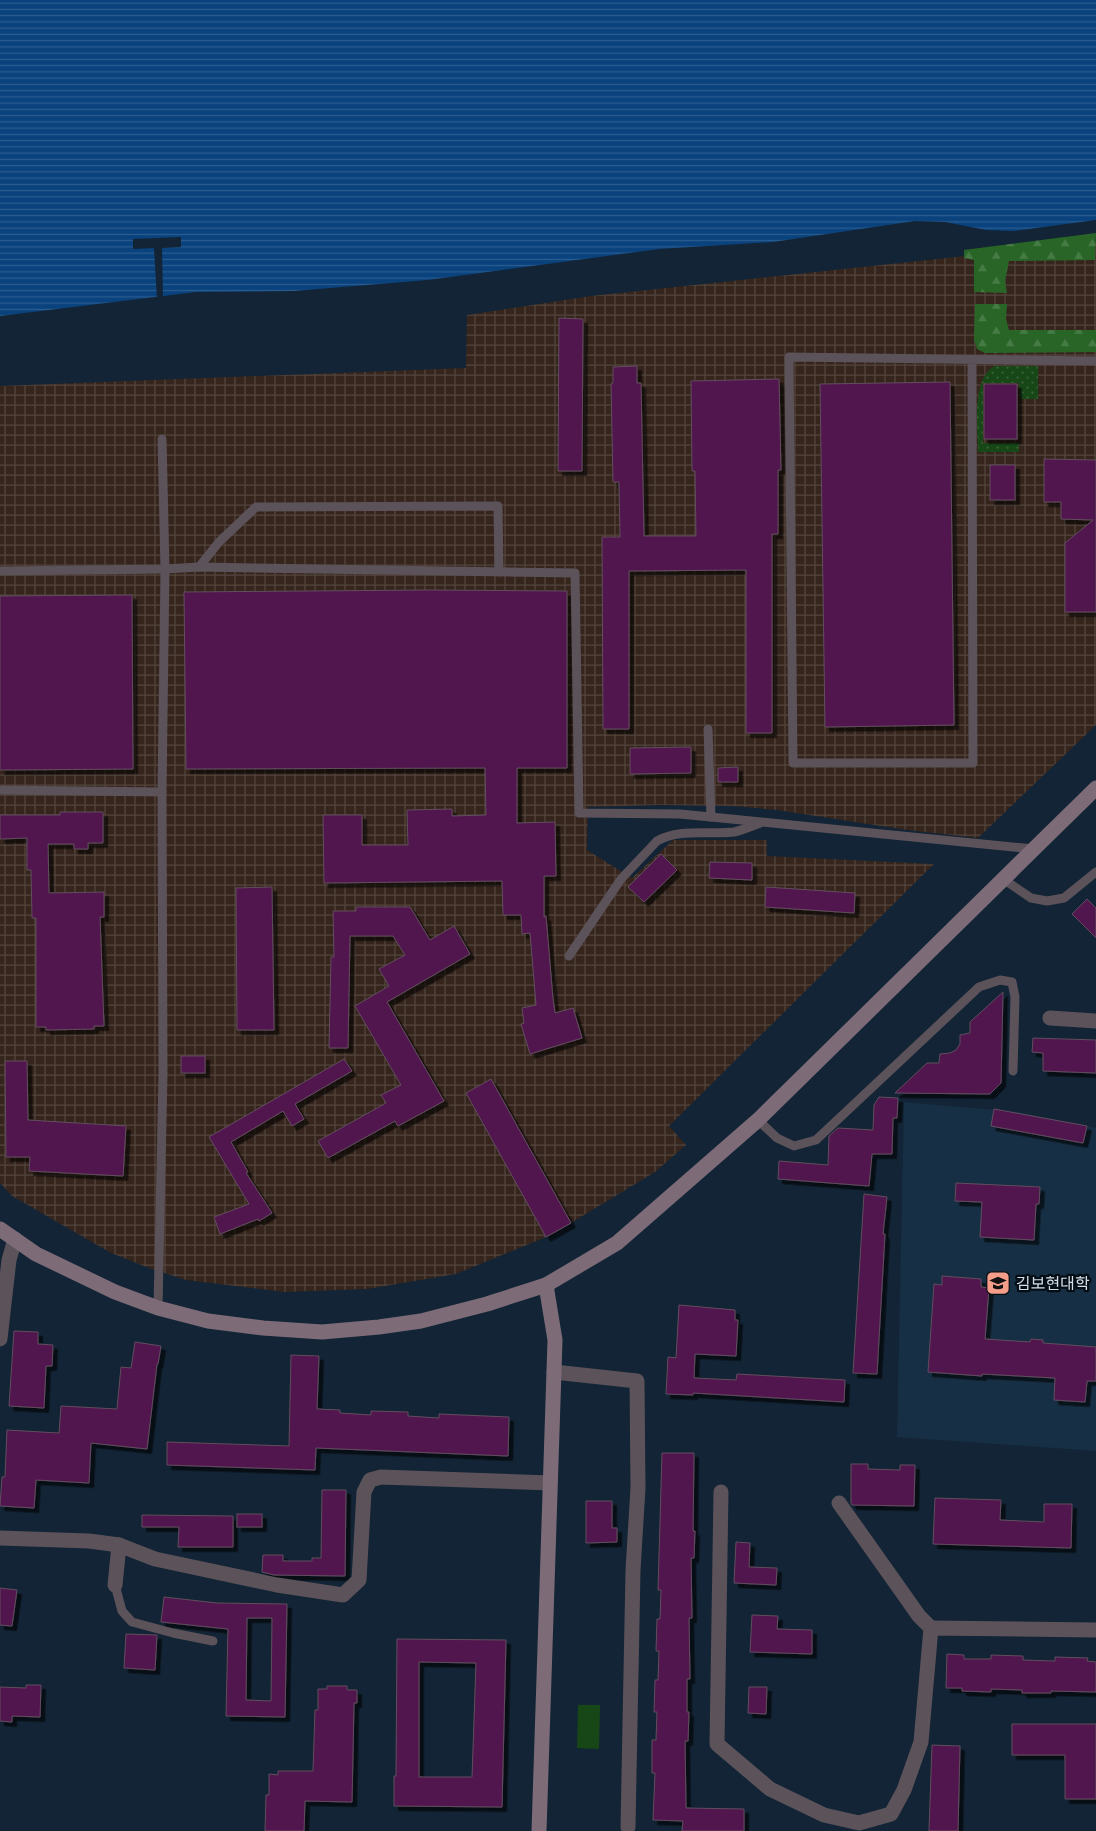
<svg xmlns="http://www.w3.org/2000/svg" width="1096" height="1831" viewBox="0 0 1096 1831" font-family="'Source Sans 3','Noto Sans KR',sans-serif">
<defs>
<pattern id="industrial-grid" width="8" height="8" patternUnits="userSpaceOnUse" patternTransform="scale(1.25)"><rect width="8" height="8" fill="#36251c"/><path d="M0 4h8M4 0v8" fill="none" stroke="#52443d"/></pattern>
<pattern id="grass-dots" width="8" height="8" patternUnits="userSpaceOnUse" patternTransform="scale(1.25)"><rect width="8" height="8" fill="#184717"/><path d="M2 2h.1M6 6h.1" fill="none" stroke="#396139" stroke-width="1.8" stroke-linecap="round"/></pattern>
<pattern id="forest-firs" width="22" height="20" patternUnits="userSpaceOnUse" patternTransform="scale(1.25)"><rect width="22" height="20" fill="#286526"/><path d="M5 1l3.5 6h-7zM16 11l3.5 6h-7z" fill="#467b46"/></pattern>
<pattern id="water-rules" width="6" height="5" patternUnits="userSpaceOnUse" patternTransform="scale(1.25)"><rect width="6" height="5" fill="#09427d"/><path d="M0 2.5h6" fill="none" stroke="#2c5d8f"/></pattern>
<filter id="shadow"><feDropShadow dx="4.5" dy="4.5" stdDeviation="0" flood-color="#0009"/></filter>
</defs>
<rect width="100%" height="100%" fill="#122435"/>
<path fill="#172f44" d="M 904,1102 L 1018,1112 L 1096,1128 L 1096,1451 L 897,1437 Z"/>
<path fill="url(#industrial-grid)" d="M 1096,242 L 1096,725 L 978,838 L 907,830 L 777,810 L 733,806 L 659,805 L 588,807 L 587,850 L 632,878 L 673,840 L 767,840 L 767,856 L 934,864 L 669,1126 L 686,1145 L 655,1172 L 551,1235 L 456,1274 L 367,1289 L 285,1292 L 186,1280 L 149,1268 L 111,1253 L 12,1196 L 0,1183 L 0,386 L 466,368 L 467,315 L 591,296 Z"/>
<path fill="url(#grass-dots)" d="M 995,366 L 1038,366 L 1038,399 L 1020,399 L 1019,383 L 983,383 L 983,443 L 1019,443 L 1019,452 L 978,452 C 978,430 971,377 995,366 Z"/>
<g fill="url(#forest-firs)">
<path d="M 1096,233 L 1095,260 L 1009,261 L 1005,281 L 1007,293 L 974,292 L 974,260 L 964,258 L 964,250 Z"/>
<path d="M 975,304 L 1007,304 L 1006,319 L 1009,330 L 1096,330 L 1096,352 L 985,353 L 977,349 L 974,340 Z"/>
</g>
<path fill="#184717" d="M 578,1705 L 600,1705 L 599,1749 L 577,1748 Z"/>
<path fill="url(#water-rules)" d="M 0,0 L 1096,0 L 1096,220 L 1014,231 L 986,230 L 945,222 L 915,221 L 773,242 L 659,249 L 428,280 L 294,291 L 196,292 L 0,316 Z"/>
<path fill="#122435" d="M 181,237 L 181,247 L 162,248 L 163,298 L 157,299 L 154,248 L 133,249 L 133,239 Z"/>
<g fill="#51164d" stroke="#624d5f" fill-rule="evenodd" filter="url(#shadow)">
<path d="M 559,318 L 583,319 L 582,471 L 558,471 Z"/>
<path d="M 637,366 L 637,383 L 641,383 L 644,536 L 696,536 L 695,471 L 692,471 L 691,381 L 779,379 L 781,470 L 778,470 L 778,534 L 772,534 L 772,733 L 746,733 L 746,570 L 629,571 L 629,729 L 603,729 L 602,537 L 620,537 L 619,482 L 613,482 L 611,384 L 613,383 L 613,367 Z"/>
<path d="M 950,382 L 954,725 L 825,727 L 820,384 Z"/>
<rect x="984" y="384" width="33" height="55"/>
<path d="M 1044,459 L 1096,460 L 1096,612 L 1065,612 L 1065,543 L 1093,520 L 1061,519 L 1061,502 L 1044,502 Z"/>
<rect x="990" y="465" width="25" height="35"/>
<path d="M 429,590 L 567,591 L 567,768 L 517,768 L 517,823 L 555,822 L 556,876 L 544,876 L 544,917 L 546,916 L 553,999 L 555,1013 L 573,1008 L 582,1038 L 530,1054 L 521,1024 L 524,1023 L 522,1008 L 536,1005 L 530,933 L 522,934 L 521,915 L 503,915 L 502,881 L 324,883 L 323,815 L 362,815 L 362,845 L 408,845 L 407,810 L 452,809 L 452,816 L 486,815 L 485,768 L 186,769 L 184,592 Z"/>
<path d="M 132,595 L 133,769 L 0,770 L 0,596 Z"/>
<path d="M 691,747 L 691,773 L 630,774 L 630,748 Z"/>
<path d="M 738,767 L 738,782 L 718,782 L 718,768 Z"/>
<path d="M 60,812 L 103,812 L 103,843 L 88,843 L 88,849 L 74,849 L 74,844 L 48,844 L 49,893 L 104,892 L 104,917 L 100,917 L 104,1026 L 94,1026 L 94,1029 L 46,1030 L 46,1027 L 36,1027 L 36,918 L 32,918 L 31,870 L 27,870 L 27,838 L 0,839 L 0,815 L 60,815 Z"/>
<path d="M 661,854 L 677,870 L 644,902 L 628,887 Z"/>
<path d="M 710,862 L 752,863 L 752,880 L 709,878 Z"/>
<path d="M 272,887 L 274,1030 L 237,1030 L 236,888 Z"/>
<path d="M 766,887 L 855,893 L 854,913 L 765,907 Z"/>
<path d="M 1087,899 L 1096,908 L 1096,938 L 1072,914 Z"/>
<path d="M 356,907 L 410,907 L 430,940 L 454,926 L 470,954 L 387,1002 L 444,1101 L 398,1126 L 395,1121 L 328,1158 L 318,1141 L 386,1103 L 381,1095 L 401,1085 L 355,1006 L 389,986 L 379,969 L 405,955 L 393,936 L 350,936 L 348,1048 L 329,1048 L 331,957 L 334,957 L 333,911 L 356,911 Z"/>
<path d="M 1003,992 L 1001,1083 L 990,1094 L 895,1093 L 927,1063 L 939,1063 L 940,1054 L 950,1053 L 956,1050 L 960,1044 L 960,1035 L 970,1033 L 970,1022 Z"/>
<path d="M 1033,1038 L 1096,1040 L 1096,1073 L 1043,1071 L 1043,1053 L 1032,1052 Z"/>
<rect x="181" y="1056" width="24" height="17"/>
<path d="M 344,1059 L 352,1071 L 295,1104 L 304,1119 L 292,1126 L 283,1111 L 231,1142 L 248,1172 L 246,1173 L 272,1213 L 259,1221 L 258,1219 L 220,1234 L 214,1217 L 249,1204 L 209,1137 Z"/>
<path d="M 5,1061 L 27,1061 L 28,1120 L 126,1126 L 123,1176 L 29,1171 L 30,1157 L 6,1157 Z"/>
<path d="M 491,1079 L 571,1223 L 546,1237 L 466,1093 Z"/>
<path d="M 879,1097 L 898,1098 L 897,1118 L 893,1118 L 892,1154 L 872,1154 L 869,1186 L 778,1179 L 779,1161 L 828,1165 L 829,1136 L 838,1128 L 873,1130 L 874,1105 Z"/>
<path d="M 994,1109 L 1087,1126 L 1083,1143 L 991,1126 Z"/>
<path d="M 956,1183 L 1040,1187 L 1039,1204 L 1036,1204 L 1034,1240 L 980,1237 L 982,1202 L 955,1201 Z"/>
<path d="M 864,1194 L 887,1197 L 883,1234 L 885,1234 L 877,1374 L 853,1373 Z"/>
<path d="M 942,1276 L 981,1279 L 981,1287 L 989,1288 L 985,1339 L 1030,1342 L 1031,1339 L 1043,1340 L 1043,1343 L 1096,1347 L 1096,1381 L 1087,1381 L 1085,1402 L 1054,1400 L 1055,1378 L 982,1374 L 982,1376 L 928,1372 L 934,1284 L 942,1285 Z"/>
<path d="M 679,1305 L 735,1310 L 735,1320 L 738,1320 L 736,1356 L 695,1354 L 694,1378 L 736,1380 L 737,1374 L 845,1380 L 844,1402 L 693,1393 L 693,1395 L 666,1394 L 668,1357 L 676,1358 Z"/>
<path d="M 14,1331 L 38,1332 L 38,1344 L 53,1345 L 52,1366 L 46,1366 L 44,1408 L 9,1406 Z"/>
<path d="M 135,1342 L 161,1346 L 158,1364 L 157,1364 L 147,1449 L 91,1443 L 89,1483 L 36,1480 L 34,1508 L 0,1506 L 2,1477 L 5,1477 L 7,1430 L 59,1433 L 61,1406 L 117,1409 L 121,1367 L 131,1368 Z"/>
<path d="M 291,1355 L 319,1356 L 317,1409 L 340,1410 L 340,1413 L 371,1415 L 371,1411 L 408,1412 L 408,1416 L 439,1418 L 439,1414 L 509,1417 L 508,1456 L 316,1448 L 315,1470 L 167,1465 L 167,1442 L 289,1446 Z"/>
<path d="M 662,1453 L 694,1453 L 693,1531 L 695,1531 L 694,1558 L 691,1558 L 692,1618 L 689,1618 L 690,1679 L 687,1679 L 687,1712 L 689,1712 L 688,1741 L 685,1741 L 686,1808 L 744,1809 L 744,1831 L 682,1831 L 683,1821 L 653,1820 L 655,1773 L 652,1773 L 652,1740 L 656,1740 L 657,1712 L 654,1712 L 655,1680 L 658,1680 L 659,1651 L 656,1651 L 657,1619 L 660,1619 L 661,1590 L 658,1590 Z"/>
<path d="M 851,1464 L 868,1464 L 868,1469 L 900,1470 L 900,1465 L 915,1465 L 914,1506 L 852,1505 L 851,1503 Z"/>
<path d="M 322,1490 L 346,1490 L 345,1576 L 274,1575 L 262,1572 L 263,1555 L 283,1555 L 283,1561 L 312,1561 L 312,1558 L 321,1558 Z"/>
<path d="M 935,1498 L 1001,1500 L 1000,1520 L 1044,1522 L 1044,1504 L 1072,1504 L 1071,1548 L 933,1544 Z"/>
<path d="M 586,1501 L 612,1501 L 612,1528 L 617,1528 L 617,1542 L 586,1543 Z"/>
<rect x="237" y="1514" width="25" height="13"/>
<path d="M 142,1515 L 233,1516 L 233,1547 L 178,1547 L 179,1527 L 142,1527 Z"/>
<path d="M 736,1542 L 750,1543 L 749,1567 L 777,1568 L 776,1585 L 734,1583 Z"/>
<path d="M 0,1588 L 17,1590 L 12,1626 L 0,1625 Z"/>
<path d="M 164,1597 L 217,1603 L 287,1604 L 285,1717 L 226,1716 L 228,1629 L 161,1622 ZM 247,1618 L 272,1618 L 271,1701 L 246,1700 Z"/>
<path d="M 752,1615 L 778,1616 L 777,1629 L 812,1630 L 812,1654 L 750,1652 Z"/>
<path d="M 126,1634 L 157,1635 L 155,1670 L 124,1668 Z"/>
<path d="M 397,1639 L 506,1640 L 502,1807 L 394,1806 L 394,1776 L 396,1776 ZM 419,1662 L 476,1663 L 472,1777 L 419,1777 Z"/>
<path d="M 947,1654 L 964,1655 L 964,1659 L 991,1659 L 991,1655 L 1023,1656 L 1023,1660 L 1055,1661 L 1055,1657 L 1088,1658 L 1087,1661 L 1096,1662 L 1096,1692 L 1051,1691 L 1051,1693 L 1022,1693 L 1022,1690 L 991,1689 L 991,1692 L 962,1691 L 962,1688 L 946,1688 Z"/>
<path d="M 26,1685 L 41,1685 L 40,1717 L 12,1716 L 12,1722 L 0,1721 L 0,1687 L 26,1688 Z"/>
<path d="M 327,1686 L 347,1686 L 347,1690 L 357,1690 L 357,1703 L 354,1703 L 352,1802 L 305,1801 L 304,1831 L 265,1831 L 266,1795 L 269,1795 L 269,1774 L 278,1775 L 278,1771 L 313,1771 L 315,1710 L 318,1710 L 318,1689 L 327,1689 Z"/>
<path d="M 749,1687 L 767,1687 L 766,1714 L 748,1713 Z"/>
<path d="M 1012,1724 L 1096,1724 L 1096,1799 L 1065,1799 L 1065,1755 L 1012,1755 Z"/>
<path d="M 932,1745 L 960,1746 L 958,1831 L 929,1831 Z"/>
</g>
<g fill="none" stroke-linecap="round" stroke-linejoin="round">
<g stroke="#5c5259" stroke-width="9">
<path d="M 972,361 L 973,763 L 793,763 L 789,357 L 1096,361"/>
<path d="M 199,567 L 219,542 L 256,507 L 498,506 L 499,572"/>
<path d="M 0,571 L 165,569 L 199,567 L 575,573 L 579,813 L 680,814 L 711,817"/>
<path d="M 708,729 L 711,817 L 1034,849"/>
<path d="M 0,790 L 162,792"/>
<path d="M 1003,879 L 1031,898 L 1047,901 L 1064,898 L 1096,872"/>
<path d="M 569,956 L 621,879 L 657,841 C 680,828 709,835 734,832 C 743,830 752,826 760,823"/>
<path d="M 758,1120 L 777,1138 L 794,1146 L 816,1140 L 979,987 L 1000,980 L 1012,982 L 1015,997 L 1013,1071"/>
<path d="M 158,1308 L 163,1074 L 162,792 L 165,569 L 162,439"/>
<path d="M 115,1585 L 122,1611 L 132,1622 L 173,1633 L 213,1641"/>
</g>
<g stroke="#5c5259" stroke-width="15">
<path d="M 1050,1018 L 1096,1021"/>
<path d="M 0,1339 L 9,1260 L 15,1239"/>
<path d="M 554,1372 L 637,1381 L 638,1488 L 633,1570 L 628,1827"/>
<path d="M 721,1492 L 717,1744 L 770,1789 L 824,1815 L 859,1823 L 891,1814 L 904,1790 L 921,1742 L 931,1628 L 1096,1630"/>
<path d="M 839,1503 L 919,1616 L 931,1628"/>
<path d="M 0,1538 L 89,1541 L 119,1545 L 155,1559 L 277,1585 L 343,1595 L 359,1580 L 364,1492 L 370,1480 L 381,1477 L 550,1483"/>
<path d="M 115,1585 L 119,1545"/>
</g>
<g stroke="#7d6c78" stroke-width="15">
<path d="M 0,1229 L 36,1254 L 115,1292 L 158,1308 L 208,1321 L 263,1328 L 322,1332 L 379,1327 L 421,1321 L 487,1304 L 546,1285 L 617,1243 L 758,1120 L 1096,788"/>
<path d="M 539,1831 L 555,1340 L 546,1285"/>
</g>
</g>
<defs>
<g id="university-square" transform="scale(1.25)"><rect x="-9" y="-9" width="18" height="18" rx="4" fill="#f49e8a" stroke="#050d14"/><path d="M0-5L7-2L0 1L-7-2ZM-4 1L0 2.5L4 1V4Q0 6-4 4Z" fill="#111"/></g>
</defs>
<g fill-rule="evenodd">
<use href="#university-square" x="998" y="1283"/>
</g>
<g text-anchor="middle" stroke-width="4.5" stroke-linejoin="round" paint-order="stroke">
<g font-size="16" fill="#d1dde8" stroke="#050d14" text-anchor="start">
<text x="1016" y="1289">김보현대학</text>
</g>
</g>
</svg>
